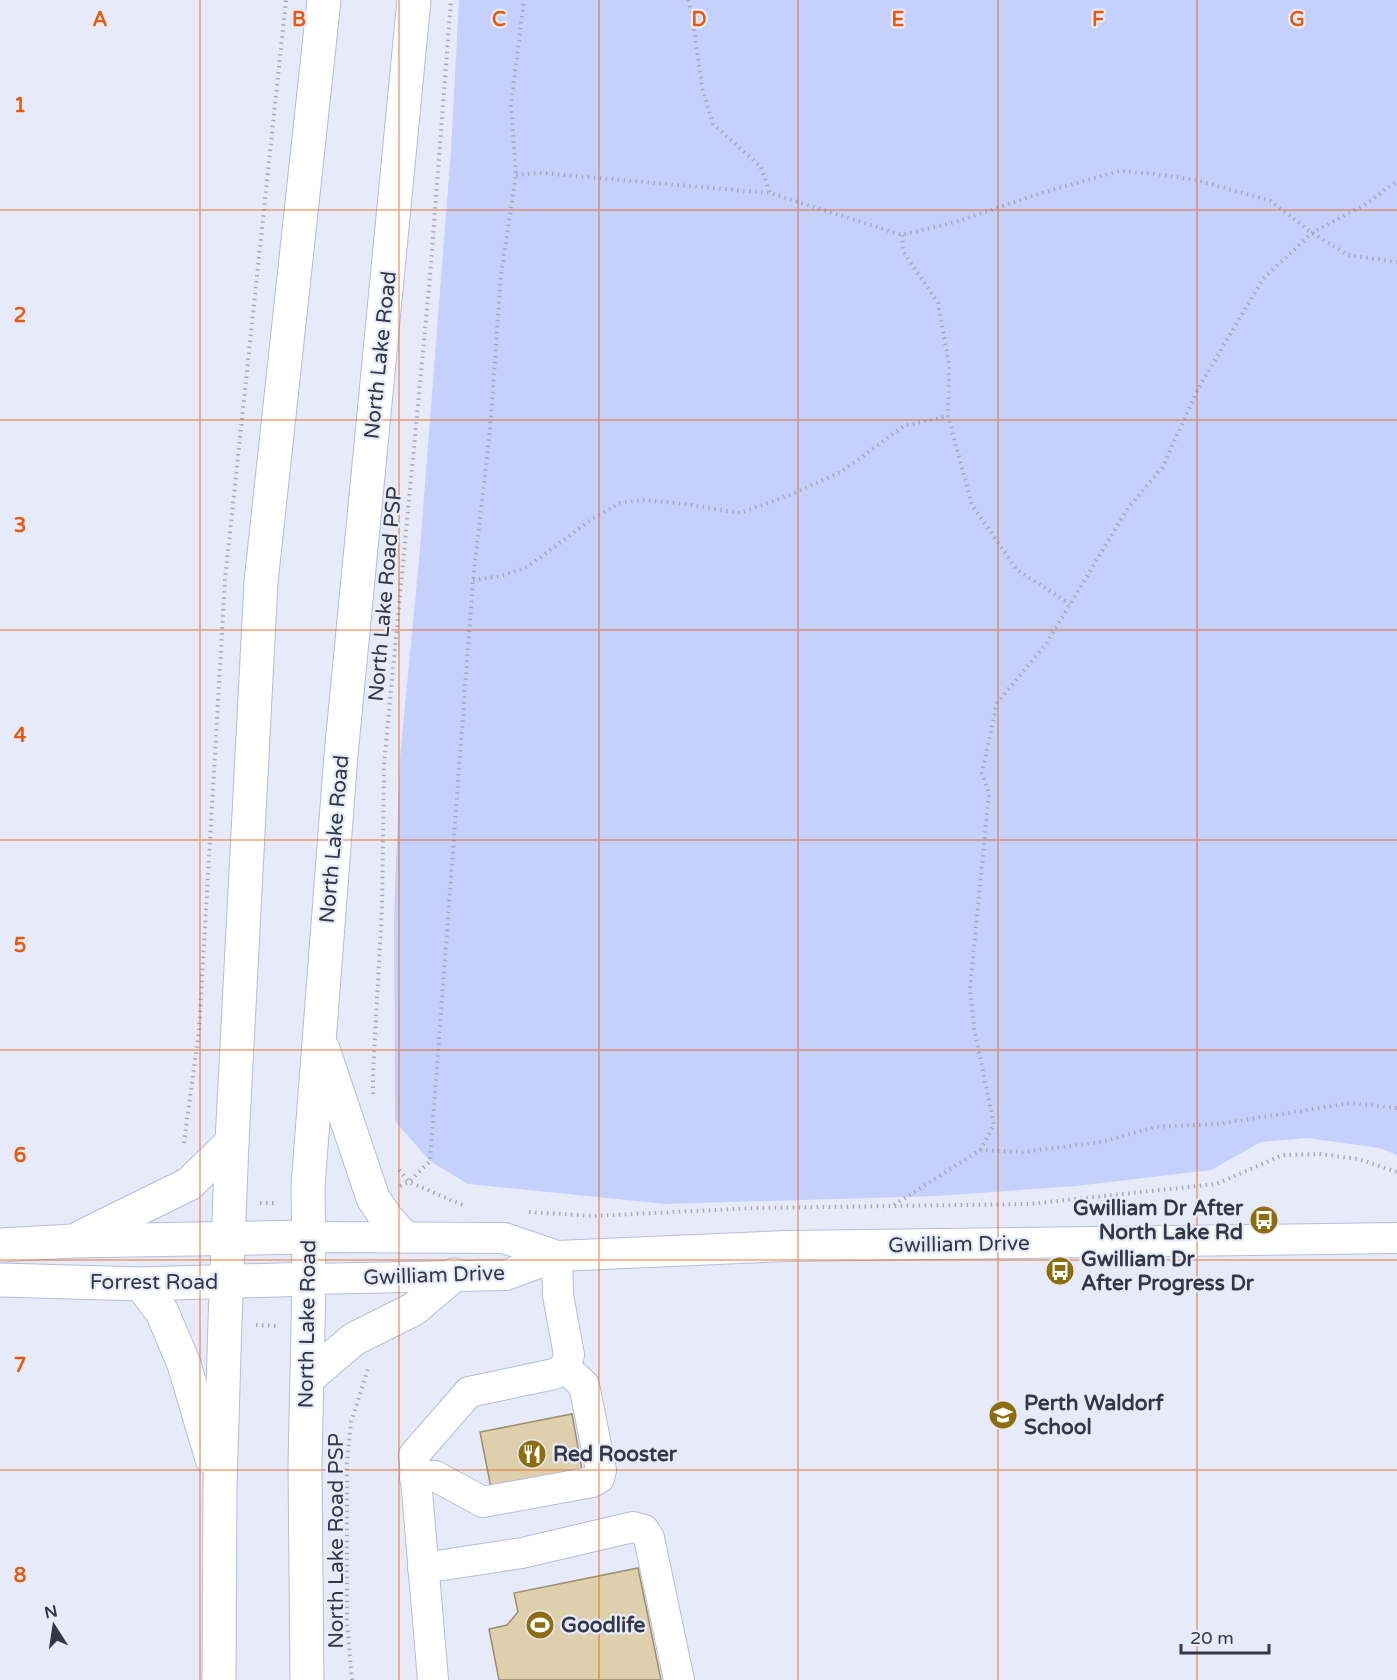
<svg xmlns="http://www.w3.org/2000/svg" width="1397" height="1680" viewBox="0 0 1397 1680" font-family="'Varela Round',sans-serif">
<rect width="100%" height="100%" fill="#e7ebf9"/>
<path fill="#c5d0fc" d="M 459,0 L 1397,0 L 1397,1155 L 1380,1148 L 1307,1138 L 1261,1142 L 1211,1170 L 1076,1186 L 936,1196 L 666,1204 L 468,1184 L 430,1161 L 395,1121 L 394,918 L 400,757 L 419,561 L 451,150 Z"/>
<g fill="#dfd0ad" stroke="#9d8f6d" stroke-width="1.5">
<path d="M 572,1414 L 583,1475 L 492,1493 L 480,1432 Z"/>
<path d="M 638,1568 L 661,1680 L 499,1680 L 489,1629 L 507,1625 L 518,1612 L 514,1593 Z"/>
</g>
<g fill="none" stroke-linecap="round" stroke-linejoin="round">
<g stroke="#b4bcdf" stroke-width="32">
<g id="minor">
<path d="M 308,1237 L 504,1238 L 557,1256"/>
<path d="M 309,1279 L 506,1275 L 557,1256 L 787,1246 L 1397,1238"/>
<path d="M 415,1478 L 435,1476 L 483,1502 L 592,1482 L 599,1478 L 601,1470 L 584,1385 L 565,1368"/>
<path d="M 423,1568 L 522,1553 L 633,1527 L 644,1530 L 649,1538 L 679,1680"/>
<path d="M 433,1680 L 414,1455 L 469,1392 L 554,1374 L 565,1368 L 569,1355 L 558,1295 L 557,1256"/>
</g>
</g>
<g stroke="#b4bcdf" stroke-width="35">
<g id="major">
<path d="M 323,1049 L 373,1198 L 387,1219 L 403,1236"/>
<path d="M 81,1237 L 189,1184 L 232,1142"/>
<path d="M 0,1245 L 72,1241 L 308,1237"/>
<path d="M 0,1280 L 141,1284 L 309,1279"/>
<path d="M 141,1284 L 162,1312 L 184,1364 L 212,1459"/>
<path d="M 307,1379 L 354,1339 L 414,1309 L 454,1275"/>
<path d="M 219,1680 L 220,1487 L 225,1321 L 232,1142 L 261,582 L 324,0"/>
<path d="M 307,1680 L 305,1465 L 309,1279 L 308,1186 L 341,755 L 414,0"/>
</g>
</g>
<g stroke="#a6aab8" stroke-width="4" stroke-dasharray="1.5 4.5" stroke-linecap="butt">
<path d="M 688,0 L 692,15 L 702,87 L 713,124 L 761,167 L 770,193"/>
<path d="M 516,175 L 541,173 L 770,193 L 902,235 L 959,221 L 1038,194 L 1119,171 L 1156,174 L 1196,180 L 1271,201 L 1312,233 L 1348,255 L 1397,262"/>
<path d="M 902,235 L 903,251 L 938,303 L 949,364 L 948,416 L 972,505 L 1017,570 L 1070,604"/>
<path d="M 473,580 L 501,576 L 527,567 L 592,519 L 620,503 L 641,500 L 685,504 L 740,513 L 790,495 L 841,472 L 904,426 L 948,416"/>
<path d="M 373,1094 L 373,1074 L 382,908 L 384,765 L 430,277 L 451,0"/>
<path d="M 184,1143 L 199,1031 L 225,580 L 286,0"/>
<path d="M 980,1150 L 994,1125 L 974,1028 L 970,988 L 989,793 L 982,773 L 997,703 L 1046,644 L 1128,508 L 1162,468 L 1199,387 L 1263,279 L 1312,233 L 1366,204 L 1397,181"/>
<path d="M 399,1170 L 409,1182 L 465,1206"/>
<path d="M 400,1186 L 409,1182 L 430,1161 L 473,580 L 490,430 L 501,274 L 516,175 L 511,105 L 524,0"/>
<path d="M 260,1203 L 276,1203"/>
<path d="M 894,1205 L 980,1150 L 1023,1152 L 1102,1142 L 1155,1127 L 1218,1124 L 1351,1103 L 1397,1108"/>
<path d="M 529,1212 L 593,1216 L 757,1208 L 1029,1204 L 1216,1184 L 1283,1155 L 1319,1154 L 1358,1159 L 1397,1172"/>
<path d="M 256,1325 L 278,1326"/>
<path d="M 352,1680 L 347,1622 L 347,1463 L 351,1422 L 368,1369"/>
</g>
<use href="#minor" stroke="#fff" stroke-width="30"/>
<use href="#major" stroke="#fff" stroke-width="33"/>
</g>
<path fill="none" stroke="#e8590c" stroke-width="1.5" stroke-opacity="0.55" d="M 200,0 L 200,1680M 399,0 L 399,1680M 599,0 L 599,1680M 798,0 L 798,1680M 998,0 L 998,1680M 1197,0 L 1197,1680M 0,210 L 1397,210M 0,420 L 1397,420M 0,630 L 1397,630M 0,840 L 1397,840M 0,1050 L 1397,1050M 0,1260 L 1397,1260M 0,1470 L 1397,1470"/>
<defs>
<g id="bus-disc" transform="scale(1.5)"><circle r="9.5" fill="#8d6d10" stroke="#e7ebf9"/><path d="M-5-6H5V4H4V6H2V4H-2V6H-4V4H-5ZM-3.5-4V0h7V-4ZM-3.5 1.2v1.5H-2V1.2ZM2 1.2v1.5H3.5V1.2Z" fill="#fff"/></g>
<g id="school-disc" transform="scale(1.5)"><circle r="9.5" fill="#8d6d10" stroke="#e7ebf9"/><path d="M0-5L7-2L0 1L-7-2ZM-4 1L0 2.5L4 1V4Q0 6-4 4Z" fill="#fff"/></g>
<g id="restaurant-disc" transform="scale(1.5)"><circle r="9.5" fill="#8d6d10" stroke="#e7ebf9"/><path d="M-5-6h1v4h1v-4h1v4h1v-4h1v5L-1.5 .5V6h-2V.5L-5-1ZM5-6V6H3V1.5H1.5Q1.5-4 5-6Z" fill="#fff"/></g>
<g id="stadium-disc" transform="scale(1.5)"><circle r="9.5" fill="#8d6d10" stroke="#e7ebf9"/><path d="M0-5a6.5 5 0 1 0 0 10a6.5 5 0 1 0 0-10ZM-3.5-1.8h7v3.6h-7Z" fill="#fff"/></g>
</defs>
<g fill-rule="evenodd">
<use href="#bus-disc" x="1264" y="1220"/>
<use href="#bus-disc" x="1060" y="1271"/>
<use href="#school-disc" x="1003" y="1415"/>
<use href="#restaurant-disc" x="532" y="1454"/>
<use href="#stadium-disc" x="540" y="1625"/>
</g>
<g text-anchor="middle" stroke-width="4.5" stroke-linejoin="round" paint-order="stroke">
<g font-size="21" fill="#343745" stroke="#e7ebf9">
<text transform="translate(380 355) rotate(-84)" y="7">North Lake Road</text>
<text transform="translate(385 594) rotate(-85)" y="7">North Lake Road PSP</text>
<text transform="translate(334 839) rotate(-85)" y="7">North Lake Road</text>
<text transform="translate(959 1244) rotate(-1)" y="7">Gwilliam Drive</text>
<text transform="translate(434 1275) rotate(-2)" y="7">Gwilliam Drive</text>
<text x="154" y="1289">Forrest Road</text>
<text transform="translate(307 1324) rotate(-89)" y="7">North Lake Road</text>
<text transform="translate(336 1541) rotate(-90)" y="7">North Lake Road PSP</text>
</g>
<g font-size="21" font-weight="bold" fill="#343745" stroke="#e7ebf9" text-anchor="start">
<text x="1243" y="1215" text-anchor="end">Gwilliam Dr After<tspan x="1243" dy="24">North Lake Rd</tspan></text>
<text x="1081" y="1266">Gwilliam Dr<tspan x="1081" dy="24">After Progress Dr</tspan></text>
<text x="1024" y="1410">Perth Waldorf<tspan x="1024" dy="24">School</tspan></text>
<text x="553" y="1461">Red Rooster</text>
<text x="561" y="1632">Goodlife</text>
</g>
</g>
<g font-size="20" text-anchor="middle" font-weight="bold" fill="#e8590c" stroke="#e7ebf9" stroke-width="4.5" stroke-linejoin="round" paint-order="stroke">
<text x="100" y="26">A</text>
<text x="299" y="26">B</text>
<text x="499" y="26">C</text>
<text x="699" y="26">D</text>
<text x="898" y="26">E</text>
<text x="1098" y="26">F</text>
<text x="1297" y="26">G</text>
<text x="20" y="112">1</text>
<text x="20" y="322">2</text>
<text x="20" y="532">3</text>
<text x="20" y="742">4</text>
<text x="20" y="952">5</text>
<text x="20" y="1162">6</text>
<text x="20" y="1372">7</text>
<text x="20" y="1582">8</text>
</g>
<g transform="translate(54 1626) rotate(348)" stroke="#e7ebf9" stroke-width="4.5" paint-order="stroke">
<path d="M0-4.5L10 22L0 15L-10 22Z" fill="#343745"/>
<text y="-9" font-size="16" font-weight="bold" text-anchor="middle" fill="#343745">N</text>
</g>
<path d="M1181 1644v9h88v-9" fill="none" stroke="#343745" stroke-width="3"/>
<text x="1190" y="1644" font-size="18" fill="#343745" stroke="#e7ebf9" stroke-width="4.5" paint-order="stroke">20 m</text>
</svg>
